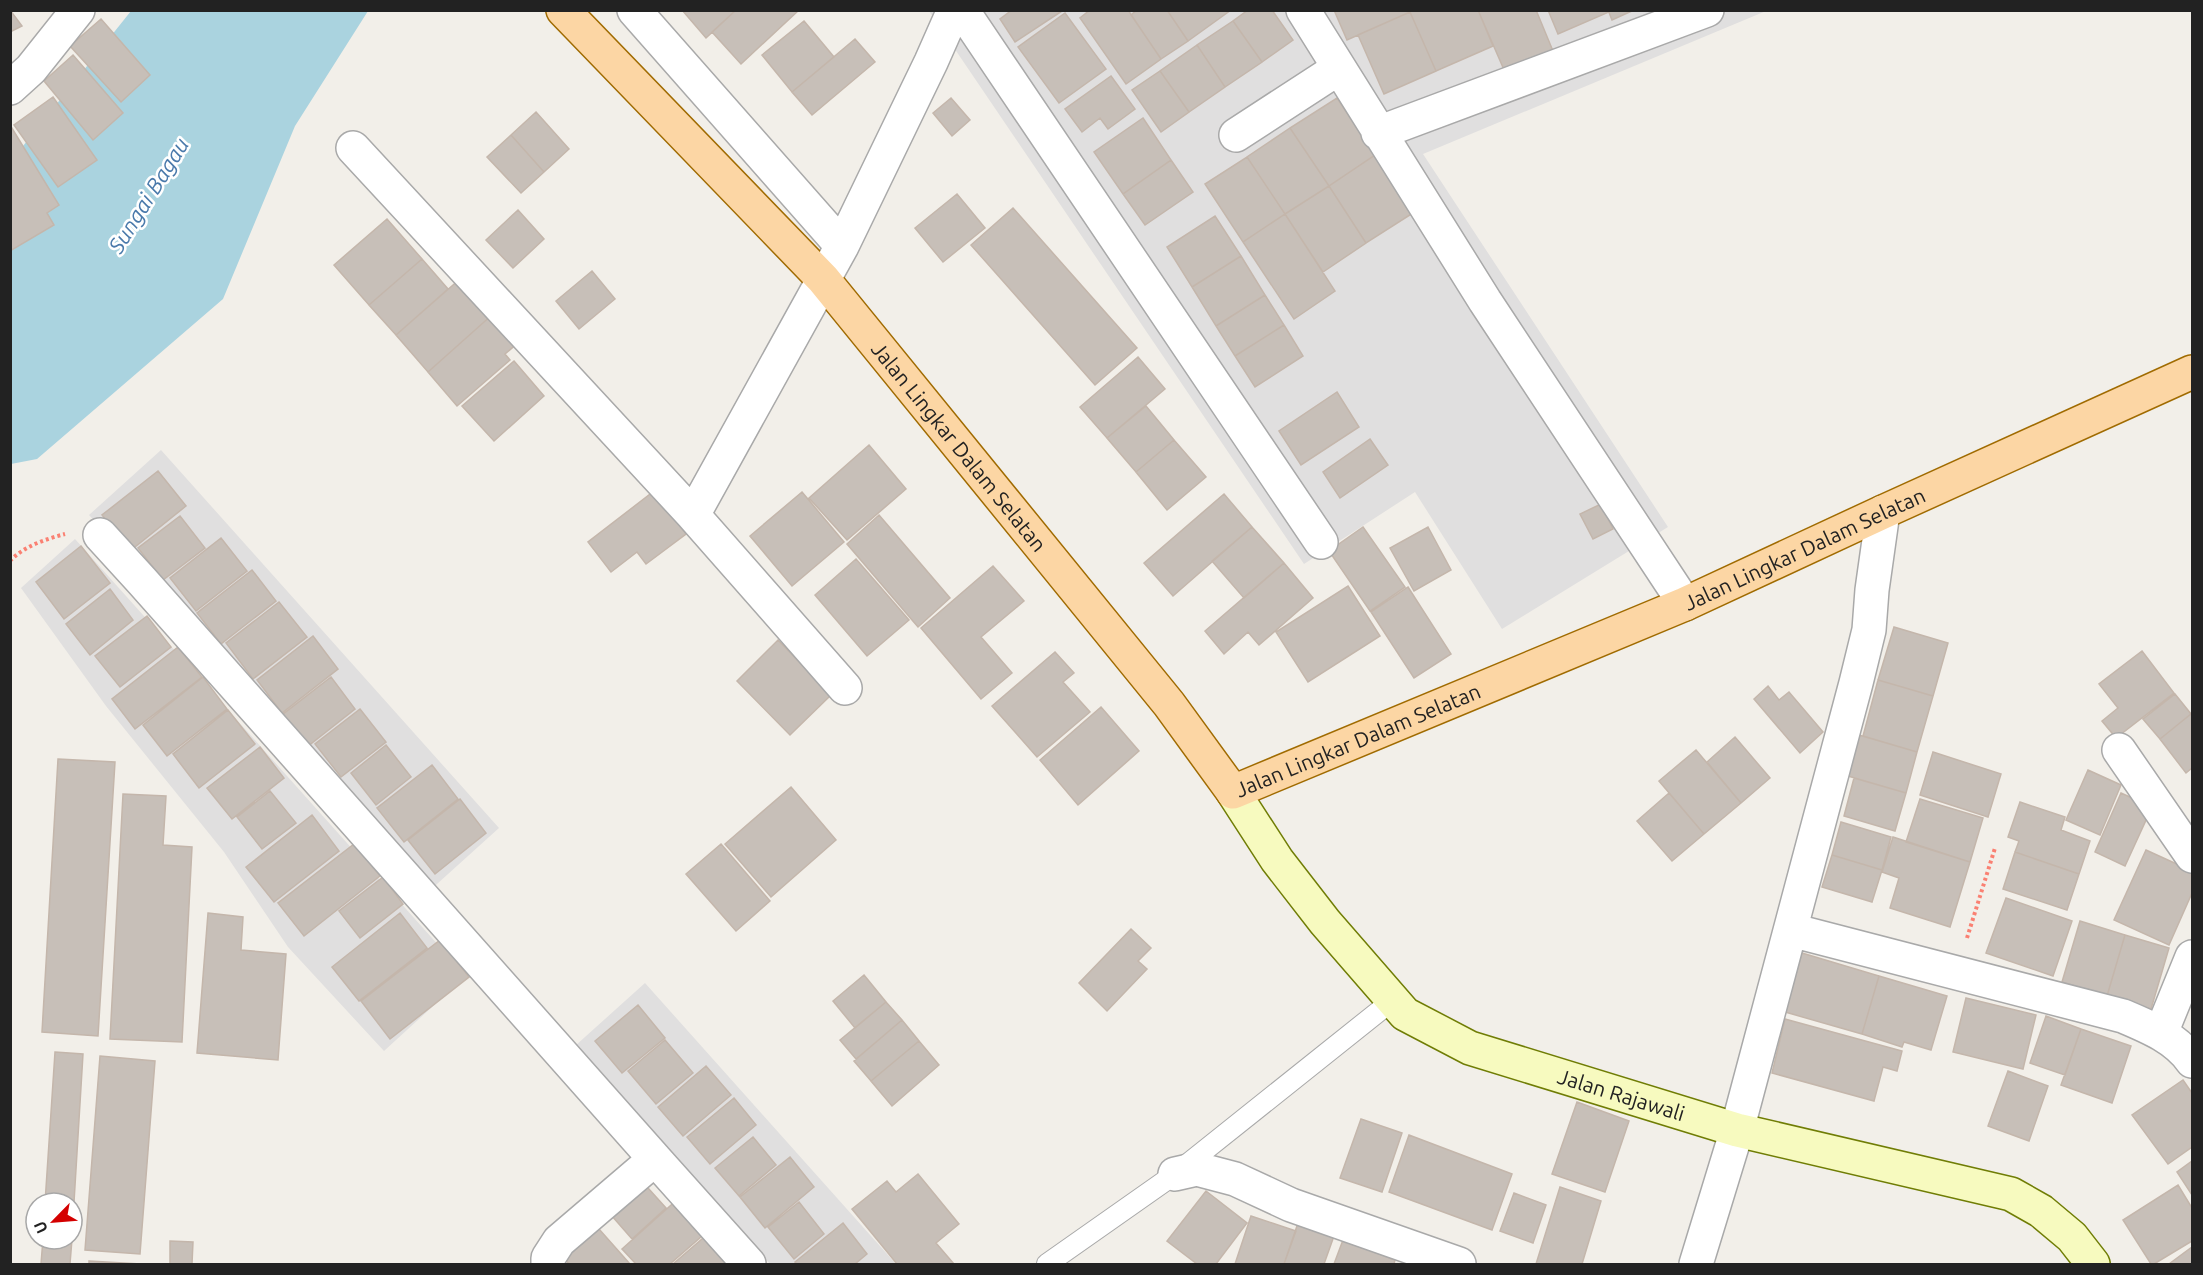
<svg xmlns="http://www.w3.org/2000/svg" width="2203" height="1275" viewBox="0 0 2203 1275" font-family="Ubuntu,sans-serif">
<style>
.residential{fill:#e0dfdf}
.water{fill:#aad3df}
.building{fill:#c7bfb8;stroke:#c4b6ab;stroke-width:1.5}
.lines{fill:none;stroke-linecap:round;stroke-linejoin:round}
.lane-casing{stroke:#a9a9a9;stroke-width:22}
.street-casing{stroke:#a9a9a9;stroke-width:36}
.secondary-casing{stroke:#707d05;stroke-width:36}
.primary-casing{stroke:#a06b00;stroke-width:36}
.path{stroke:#fa8072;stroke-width:4;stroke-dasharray:3 3;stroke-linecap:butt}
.lane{stroke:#fff;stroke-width:20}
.street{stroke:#fff;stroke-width:33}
.secondary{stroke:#f7fabf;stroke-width:33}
.primary{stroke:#fcd6a4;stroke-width:33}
.labels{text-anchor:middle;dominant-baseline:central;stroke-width:5;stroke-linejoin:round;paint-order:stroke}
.street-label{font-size:21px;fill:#222;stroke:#fff}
.water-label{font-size:22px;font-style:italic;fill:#4a7aab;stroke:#fff}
</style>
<rect width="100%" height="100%" fill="#f2efe9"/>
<path class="residential" d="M929,11h837l-343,143 245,373 -166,102 -87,-137 -111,72z
M161,450l338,378 -72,65 -338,-378z
M75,539l391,437 -82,75 -96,-104 -64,-95 -118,-146 -85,-118z
M645,983l251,281h-126l-195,-218z"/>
<path class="water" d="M131,11h237l-73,115 -72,173 -186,160 -26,5v-303z"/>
<path class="building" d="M10,10l12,16 -12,6z
M682,10h54l-30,28z
M736,10h63l-58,54 -29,-32z
M1012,10h50v1l-47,31 -15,-23z
M1090,10h38l33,49 -35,25 -46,-66z
M1137,10h30l21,31 -27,18 -30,-44z
M1167,10h64l-43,31z
M1248,10h24l21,30 -31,22 -29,-41z
M1334,10h75l1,2 -63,28z
M1413,10h65l15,36 -57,25 -26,-59z
M1478,10h58l17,41 -48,21z
M1548,10h60l1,2 -51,22z
M1608,10h26l-22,10z
M1410,12l26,59 -52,23 -26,-59z
M1065,13l41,56 -47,34 -41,-56z
M101,19l49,56 -29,27 -51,-56z
M804,21l30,36 -42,35 -30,-37z
M1233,21l29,41 -37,25 -28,-42z
M855,39l20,23 -63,53 -20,-23z
M1197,45l28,42 -36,25 -29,-41z
M73,55l50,58 -30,27 -49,-59z
M1160,71l29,41 -28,20 -29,-42z
M1111,76l24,33 -27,20 -8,-11 -18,14 -17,-23z
M53,97l44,63 -39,27 -44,-62z
M951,98l19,22 -18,16 -19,-23z
M1337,98l38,57 -46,31 -39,-58z
M536,112l33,37 -25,23 -33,-37z
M1143,118l28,42 -48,34 -29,-42z
M10,125l49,80 -12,8 7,12 -44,26z
M1290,128l39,58 -44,28 -38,-57z
M511,135l33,37 -23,21 -34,-36z
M1375,155l38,58 -47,30 -37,-57z
M1247,157l38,57 -42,28 -38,-58z
M1171,160l22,32 -48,33 -22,-31z
M1329,186l37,57 -43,29 -38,-58z
M957,194l28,34 -42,34 -28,-34z
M1013,208l124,140 -42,37 -124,-140z
M518,210l26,29 -31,29 -27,-28z
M1285,214l50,77 -41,28 -51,-77z
M1215,216l26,40 -49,31 -25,-40z
M387,219l35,40 -53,46 -35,-40z
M1241,256l24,39 -49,31 -24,-39z
M422,259l26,30 -52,46 -27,-30z
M592,271l23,28 -36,30 -23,-28z
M461,278l32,36 -65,58 -32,-37z
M1265,295l19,30 -49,31 -19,-30z
M493,314l25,29 -13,11 5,6 -53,46 -29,-34z
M1284,325l19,31 -48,31 -20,-31z
M1138,357l27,32 -58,49 -27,-31z
M514,361l30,35 -50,45 -32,-35z
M1337,392l22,35 -58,38 -22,-34z
M1146,406l28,34 -38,32 -29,-34z
M1370,439l18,26 -48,33 -17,-26z
M1174,440l32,37 -39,33 -31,-38z
M869,445l37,44 -59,51 -38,-42z
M158,471l28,35 -56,45 -28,-36z
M654,491l32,43 -40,30 -9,-12 -26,20 -23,-30z
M802,492l42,50 -52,44 -42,-50z
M1224,494l28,33 -79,69 -29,-33z
M1601,504l12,25 -20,10 -13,-25z
M879,515l71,83 -32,29 -71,-83z
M180,516l25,32 -42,32 -25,-32z
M1252,527l32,36 -40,35 -32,-37z
M1363,527l42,60 -35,24 -41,-60z
M1428,527l23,43 -37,21 -24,-43z
M221,538l26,33 -51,40 -26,-33z
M81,546l29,37 -46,36 -28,-37z
M856,559l53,61 -42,36 -52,-61z
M1284,563l29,35 -54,47 -11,-13 -24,22 -19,-23z
M993,566l31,35 -43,36 31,36 -31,26 -60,-71z
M252,570l24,31 -55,43 -24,-31z
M1348,586l32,50 -72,46 -32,-50z
M1408,587l43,67 -37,24 -43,-66z
M110,589l23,31 -43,35 -24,-31z
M279,602l28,35 -54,42 -27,-36z
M147,616l24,31 -51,40 -25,-31z
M1894,627l54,16 -15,53 -55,-16z
M313,636l25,33 -56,44 -25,-33z
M778,640l53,55 -41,40 -53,-54z
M178,647l24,30 -67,52 -23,-30z
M2142,651l32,42 -58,45 -14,-17 16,-13 -19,-24z
M1055,652l19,21 -11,9 27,30 -53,45 -45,-51z
M203,677l24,32 -60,47 -24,-31z
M331,677l24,32 -48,38 -25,-32z
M1878,680l55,16 -16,56 -54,-16z
M1768,686l11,14 10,-8 34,40 -23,21 -46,-54z
M2175,694l16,20 -31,25 -17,-20z
M1101,707l38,44 -61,54 -38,-45z
M360,709l26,33 -45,35 -26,-33z
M228,710l27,34 -56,44 -26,-34z
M2191,714l1,2v52l-6,5 -26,-34z
M1852,733l65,19 -11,41 -65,-19z
M1735,737l35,41 -29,25 -34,-41z
M386,745l25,32 -35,28 -25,-32z
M260,747l24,31 -52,41 -25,-31z
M1696,750l45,53 -37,31 -45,-53z
M1933,752l68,22 -13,43 -68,-22z
M58,759l57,3 -17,274 -56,-4z
M432,765l26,34 -54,43 -27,-34z
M2088,770l33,15 -21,50 -34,-15z
M1854,778l52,15 -11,38 -51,-15z
M791,787l45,53 -65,57 -46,-53z
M270,791l26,32 -34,26 -25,-32z
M1669,793l35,41 -32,27 -35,-40z
M2121,793l31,14 -27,59 -30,-14z
M123,794l43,2 -3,49 29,2 -10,195 -72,-3z
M460,799l26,34 -51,41 -27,-34z
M1920,799l63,19 -13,44 -64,-20z
M2020,802l45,15 -4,13 29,11 -11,33 -64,-22 4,-11 -11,-4z
M312,815l27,36 -65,51 -28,-35z
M1841,822l50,15 -9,33 -50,-15z
M1893,837l77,25 -20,65 -60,-19 9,-30 -17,-6z
M354,844l26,32 -76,60 -26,-33z
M721,844l49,57 -34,30 -50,-57z
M2146,850l46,21v22l-23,52 -55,-25z
M2015,852l64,22 -12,36 -64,-21z
M1832,855l50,15 -10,32 -50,-15z
M383,877l20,27 -43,34 -21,-27z
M2006,898l66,23 -19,55 -67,-23z
M208,913l35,4 -2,33 45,4 -8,106 -81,-7z
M400,913l27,35 -68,53 -27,-34z
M2080,921l45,14 -18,61 -45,-14z
M1131,929l20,19 -13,13 9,8 -40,42 -28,-28z
M2125,935l44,13 -18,61 -44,-13z
M440,940l29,37 -79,62 -29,-38z
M1802,953l77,23 -17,58 -77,-22z
M864,975l22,27 -31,26 -22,-27z
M1879,976l68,20 -16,54 -27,-8 -2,5 -40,-13z
M1966,998l70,17 -13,54 -70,-17z
M886,1002l16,18 -46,39 -16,-19z
M638,1005l27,33 -43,35 -27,-32z
M2046,1016l35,13 -16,46 -35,-12z
M1785,1019l117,32 -5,20 -14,-4 -9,34 -102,-28z
M902,1020l17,21 -48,40 -17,-20z
M2081,1029l50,17 -19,57 -51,-18z
M665,1040l28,33 -37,31 -28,-33z
M919,1041l20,24 -47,41 -21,-25z
M55,1052l28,2 -11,181v-32h-27z
M100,1056l55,5 -15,193 -55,-4z
M706,1066l25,29 -48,41 -25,-29z
M2008,1071l40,15 -19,55 -41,-15z
M2183,1080l9,13v54l-24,17 -36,-49z
M734,1098l22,27 -46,39 -23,-27z
M1577,1102l52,19 -24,71 -53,-18z
M1361,1119l41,14 -20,59 -42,-14z
M1409,1135l103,39 -20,56 -103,-38z
M753,1137l23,28 -37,31 -24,-28z
M790,1157l24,30 -49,41 -25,-31z
M2192,1161v34l-15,-23z
M918,1174l41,50 -23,19 18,21h-57l-45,-55 35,-28 9,11z
M639,1178l27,30 -34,31 -27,-31z
M2178,1185l14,23v33l-38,23h-3l-28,-44z
M1560,1187l41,14 -19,63h-46z
M1206,1191l41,32 -31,41h-19l-30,-23z
M1514,1193l32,12 -13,38 -33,-12z
M680,1197l29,33 -39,34h-34l-14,-15z
M799,1202l25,32 -30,25 -26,-32z
M1251,1216l45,15 -12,33h-49z
M591,1220l39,44h-61l-12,-13z
M843,1223l24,31 -12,10h-58l-2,-2z
M1298,1223l36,13 -10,28h-40z
M710,1232l24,26 -7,6h-54z
M43,1239h29l-2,25h-29z
M1343,1240l52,20 -1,4h-60z
M170,1241l23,1 -1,22h-22z
M2192,1247v17h-23z
M89,1261l52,3h-52z"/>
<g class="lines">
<defs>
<path id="lane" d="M1047,1264l128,-90 218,-174"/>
<path id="street" d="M634,10l208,236
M962,10l359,532
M1303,10l182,291 200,303
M10,88l21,-19 47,-59
M1378,133l329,-123
M1236,135l103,-67
M353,148l340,367 149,-269 89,-184 23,-52
M693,515l152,173
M100,535l42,46 513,578 -96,82 -11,17v6
M2119,750l73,106
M1791,930l332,86c26,11 53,22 69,45
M2161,1033l31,-76
M655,1159l94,105
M1175,1174l22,-5 38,10 56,26 168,59
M1696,1264l41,-134 119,-447 13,-53 3,-40 11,-78"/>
<g id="secondary">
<path id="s1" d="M1233,792l44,68 48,62 80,92 65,34 267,82 274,64 30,17 31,26 21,27"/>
</g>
<g id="primary">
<path id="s2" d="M563,10l260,269 346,425 64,88 452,-188 198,-92 309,-140"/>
</g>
</defs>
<use href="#lane" class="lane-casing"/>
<use href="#street" class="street-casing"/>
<use href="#secondary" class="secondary-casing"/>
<use href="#primary" class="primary-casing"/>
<path class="path" d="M10,561c14,-15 36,-22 55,-27
M1967,938l28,-90"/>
<use href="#lane" class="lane"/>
<use href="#street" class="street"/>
<use href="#secondary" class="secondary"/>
<use href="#primary" class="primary"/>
</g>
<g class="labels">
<g class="street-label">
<text stroke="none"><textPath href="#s2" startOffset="590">Jalan Lingkar Dalam Selatan</textPath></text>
<text stroke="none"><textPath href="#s2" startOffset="1652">Jalan Lingkar Dalam Selatan</textPath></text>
<text stroke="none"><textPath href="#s2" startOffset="1166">Jalan Lingkar Dalam Selatan</textPath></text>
<text stroke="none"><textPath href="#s1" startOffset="513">Jalan Rajawali</textPath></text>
</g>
<g class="water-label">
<text transform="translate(148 195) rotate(-58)">Sungai Bagau</text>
</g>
</g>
<rect width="2203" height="1275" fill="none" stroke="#222222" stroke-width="24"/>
<g transform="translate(54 1221) rotate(245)"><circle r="28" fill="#ffffff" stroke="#a7a7a7" stroke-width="1.5"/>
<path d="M0-4.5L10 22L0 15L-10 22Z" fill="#d40000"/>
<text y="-9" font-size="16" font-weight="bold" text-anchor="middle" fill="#222222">U</text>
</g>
</svg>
